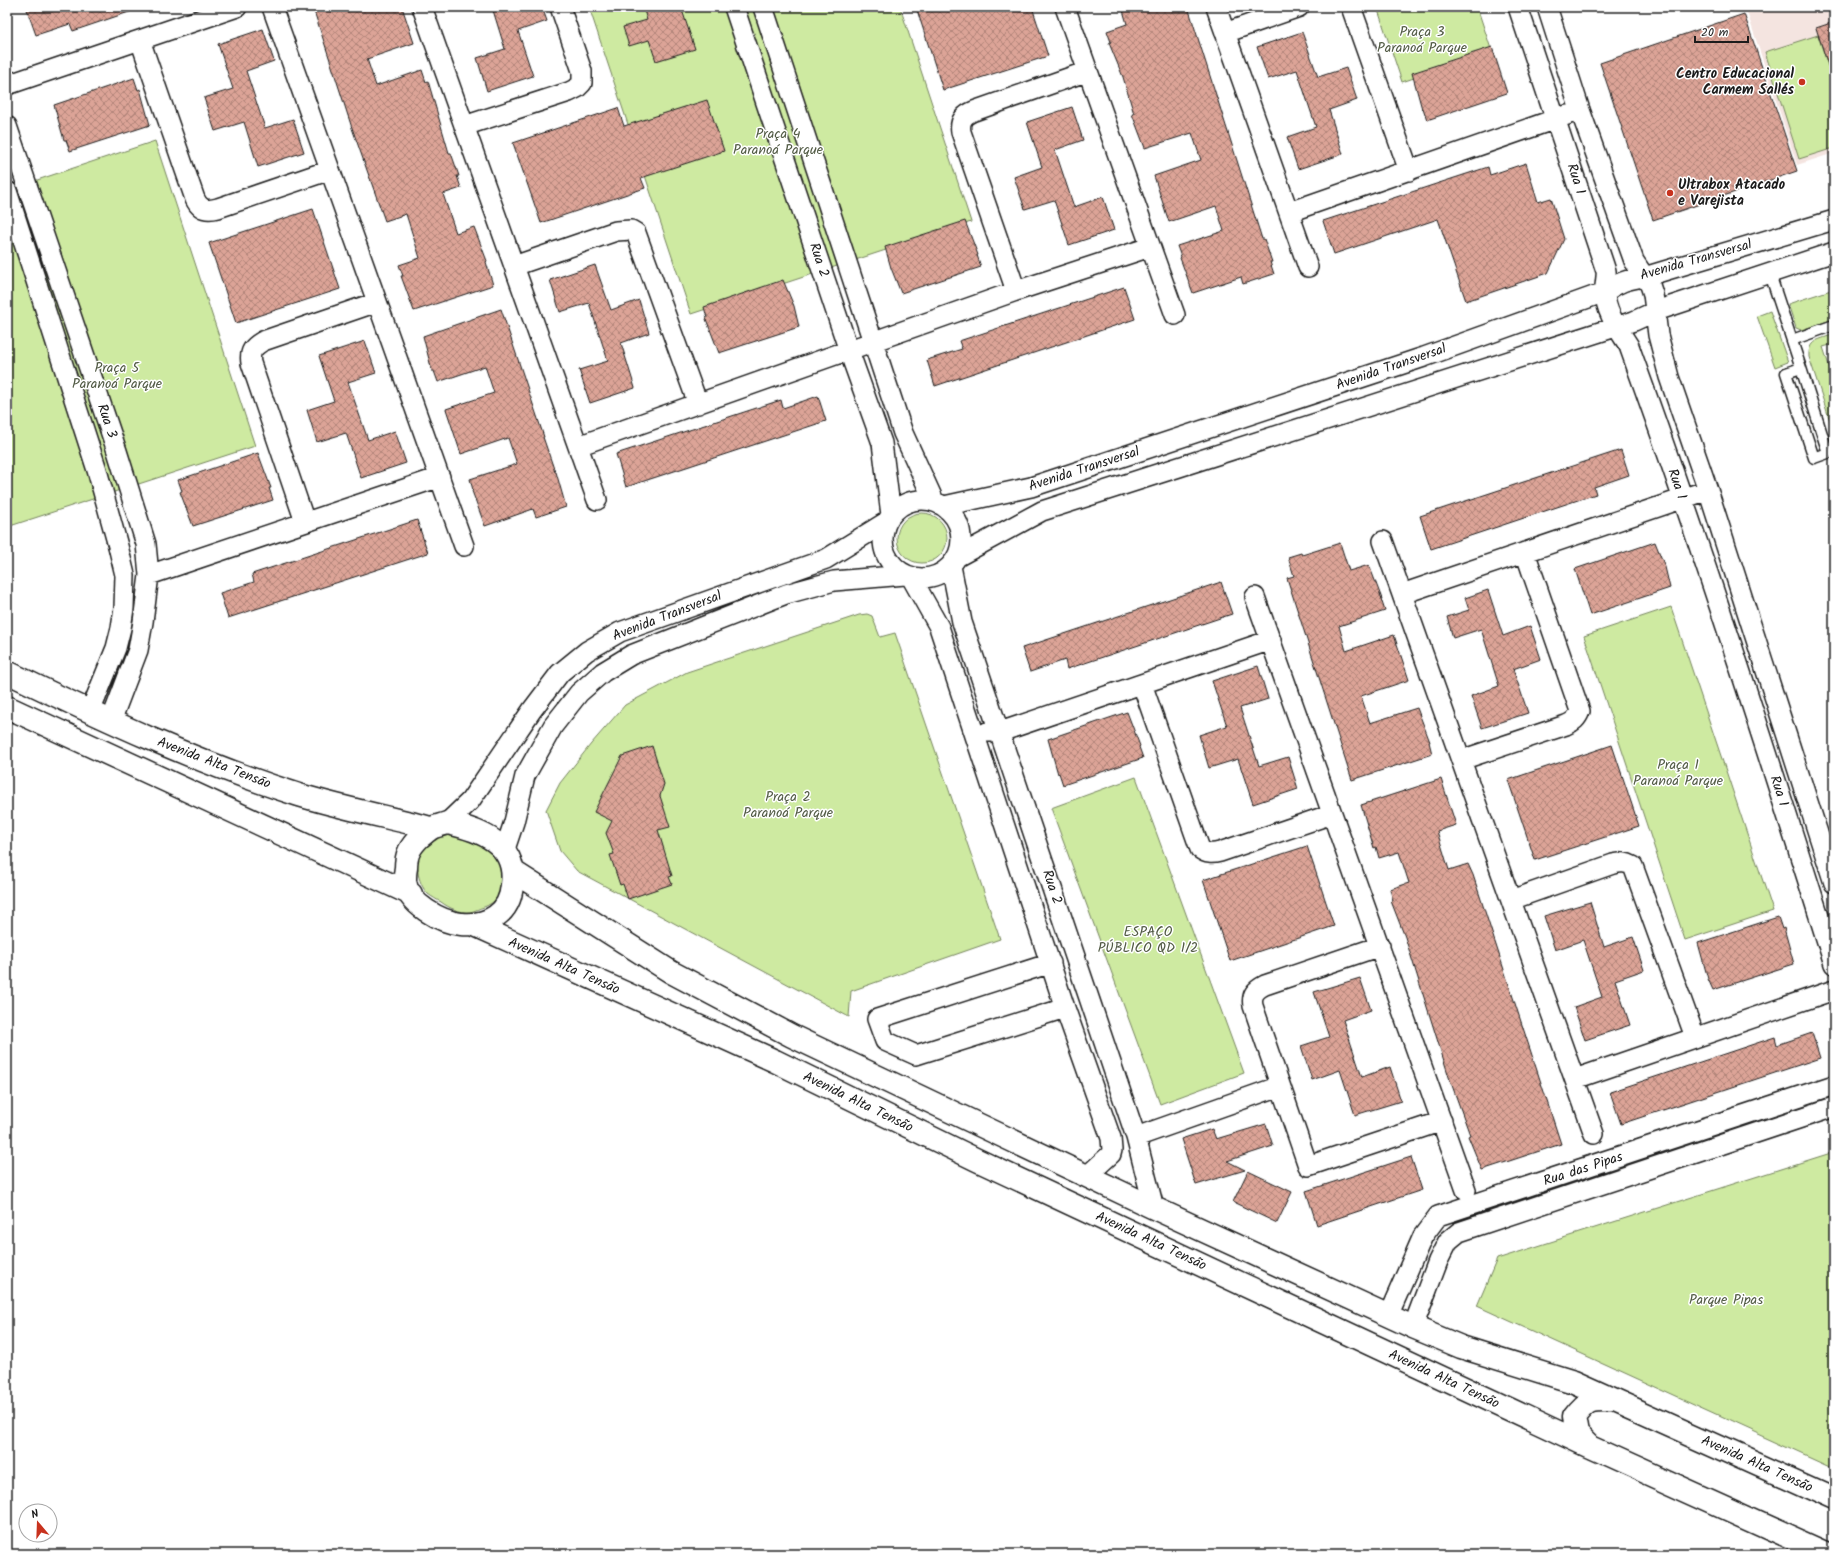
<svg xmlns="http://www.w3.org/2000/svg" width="1841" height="1561" viewBox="0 0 1841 1561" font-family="Kalam,sans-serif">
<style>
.built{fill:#f4e4e0}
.green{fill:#ceeaa1;stroke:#75835e}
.building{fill:url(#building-cross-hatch);stroke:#1c1c1c}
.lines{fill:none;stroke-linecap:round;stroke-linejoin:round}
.service-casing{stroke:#1c1c1c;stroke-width:13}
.minor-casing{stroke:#1c1c1c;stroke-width:22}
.tertiary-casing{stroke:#1c1c1c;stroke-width:25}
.service{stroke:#fff;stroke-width:10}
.minor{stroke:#fff;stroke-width:19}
.tertiary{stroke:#fff;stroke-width:22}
.poi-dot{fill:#c8321e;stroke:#fff;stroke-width:1.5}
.labels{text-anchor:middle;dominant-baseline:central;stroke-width:3;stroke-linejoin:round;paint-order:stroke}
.park-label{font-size:14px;fill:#515a44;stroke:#fff}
.poi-label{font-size:14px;font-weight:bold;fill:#1c1c1c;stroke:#fff;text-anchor:end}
.street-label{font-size:14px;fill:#1c1c1c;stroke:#fff}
</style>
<defs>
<pattern id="building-cross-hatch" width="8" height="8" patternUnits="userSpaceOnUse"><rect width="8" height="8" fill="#dca497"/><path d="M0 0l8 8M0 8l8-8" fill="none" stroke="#b2857a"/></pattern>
</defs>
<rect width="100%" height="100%" fill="#fff"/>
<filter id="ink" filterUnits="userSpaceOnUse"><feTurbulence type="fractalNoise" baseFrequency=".025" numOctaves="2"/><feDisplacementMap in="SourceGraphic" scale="8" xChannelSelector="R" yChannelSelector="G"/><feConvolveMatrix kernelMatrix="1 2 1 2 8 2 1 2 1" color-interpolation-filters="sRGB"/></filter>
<g filter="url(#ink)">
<path class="built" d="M1762,7h72v146l-37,12 -50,-153z"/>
<path class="green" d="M589,7h311l71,215 -280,92z
M1377,7h100l15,45 -90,30z
M1818,35l16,49v64l-35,11 -34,-107z
M155,141l100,305 -248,81v-337z
M1834,289v30l-33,11 -5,-2 -8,-24z
M1770,311l18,51 -13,5 -18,-51z
M1832,335l2,9 -11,3 11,34v46h-2l-23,-70c-1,-17 9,-17 23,-22z
M897 538a25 25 0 1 1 50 0a25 25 0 1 1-50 0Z
M1671,607l102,304 -88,29 -101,-304z
M867,614l5,2 8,21 15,-4 105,306 -149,52 -2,26 -272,-146 -17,-20 -14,-41 14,-27 31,-39 34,-39 62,-33 172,-57z
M1136,777l108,296 -84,31 -109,-296z
M461,833c13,7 30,13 38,26 11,17 6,40 -15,48 -4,1 -9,4 -14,5 -10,1 -21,-4 -29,-10 -4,-2 -9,-5 -13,-8 -11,-11 -15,-35 -4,-48 10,-10 24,-12 37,-13z
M1834,1152v317l-357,-163 20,-47z"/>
<path class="building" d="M37,7h101v2l-65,22 -3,-7 -34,11 -9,-25z
M314,7h88l12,36 -47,16 9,27 46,-16 4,12 2,-1 21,72h2l8,23h-2l4,12 -18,6 13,39 18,-6 13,34 -1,1 7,23 -79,26 -13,-35h2l-4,-11 21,-7 -14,-44 -21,7 -33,-93 -38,-117h1z
M492,7h50l5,14 -29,10 15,45 -46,15 -10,-33 28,-9z
M643,7h38l14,42 -39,12 -7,-21 -20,6 -6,-19 24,-7z
M925,7h107l16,49 -105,34 -26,-80z
M1122,7h66l74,232h2l8,23h-2l4,12 -31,10 -2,-7 -48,16 -13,-35 1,-1 -4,-11 47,-15 -8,-25 -47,16 -15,-46 47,-16 -9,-27 -47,15 -13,-34h2l-11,-37 -14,-34 2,-1 -4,-11 20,-7z
M1744,14l53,157 -144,49 -53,-157z
M1834,22v52h-3l-15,-46z
M263,29l11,32 -28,10 19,57 28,-9 11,33 -46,15 -14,-45 -29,9 -11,-33 29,-9 -15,-45z
M1302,32l16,45 28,-9 11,32 -28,10 14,44 -45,15 -11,-32 29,-10 -19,-57 -29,9 -11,-32z
M1492,47l15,46 -80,27 -4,-12 -1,1 -10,-36z
M134,78l4,12 2,-1 10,36 -80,26 -4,-11h-2l-10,-35z
M707,100l17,51 -83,27 4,10 -104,35 -28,-80 105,-35 6,18z
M1072,107l11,33 -28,10 19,57 29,-10 11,33 -45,15 -15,-45 -29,9 -11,-32 28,-10 -15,-45z
M1526,163l12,39 13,-4 13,41 -16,34 -82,28 -28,-82 -104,35 -11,-33 165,-54 2,8z
M313,209l27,80 -104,34 -27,-80z
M965,221l13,34h-1l4,12 -80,26 -10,-25 -6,-21z
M595,265l16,45 28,-10 10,33 -28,10 14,45 -45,15 -11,-33 29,-9 -19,-58 -29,9 -10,-32z
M783,280l11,26 5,21 -80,26 -13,-34 1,-1 -3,-11z
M1124,287l11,32 -200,67 -8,-26 35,-11 -3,-8z
M501,309l43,128h-1l12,35h1l10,35 -30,10 -3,-8 -48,17 -13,-35 1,-1 -3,-11 47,-15 -9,-26 -47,16 -15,-45 48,-16 -9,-27 -47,16 -4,-11h-2l-9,-35z
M365,341l11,32 -28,9 20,58 27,-9 11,32 -45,15 -15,-45 -29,9 -10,-32 27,-9 -15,-45z
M818,396l8,25 -200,66 -10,-33 165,-54 2,8z
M1621,450l8,25 -35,12 2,7 -165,55 -11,-33z
M258,453l13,35h-2l4,12 -80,26 -13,-34 2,-1 -4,-11z
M417,520l11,33 -200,65 -8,-25 34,-11 -2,-8z
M1655,542l10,25 5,21 -80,27 -15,-46z
M1340,543l9,28 20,-6 13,34h-1l4,12 -46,15 7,25 48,-16 15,45 -48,16 9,27 47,-15 13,34h-1l3,12 -80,26 -65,-202 7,-2 -6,-19 13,-4 1,2z
M1221,582l11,32 -165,55 -2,-9 -35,12 -8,-24z
M1488,590l15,46 27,-10 11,33 -28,10 15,44 -46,15 -11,-32 28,-10 -18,-57 -28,9 -6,-21 22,-7 -4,-12z
M1258,666l10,33 -28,9 19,58 29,-9 10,32 -45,15 -15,-45 -29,9 -10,-33 28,-9 -15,-45z
M1127,712l13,34 -1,1 4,11 -80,27 -4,-12 -1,1 -10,-35z
M1612,745l27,81 -104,34 -27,-80z
M652,746l12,38 -4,12 10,31 -12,3 14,46 -3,1 3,7 -44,15 -5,-15 -3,1 -10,-30 4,-1 -8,-21 6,-12 -18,-9 28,-56z
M1441,779l15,46 -19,6 12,39 19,-6 5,11 88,269 -79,26 -14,-34 2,-1 -21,-58 -44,-140 -14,-36h2l-3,-12 19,-6 -10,-31 -20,6 -3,-11 -2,1 -13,-43z
M1307,846l27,80 -104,35 -27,-81z
M1590,902l14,45 29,-10 11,33 -29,10 15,45 -45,15 -11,-33 28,-10 -19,-57 -28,10 -11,-34z
M1778,917l4,12 2,-1 10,36 -81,26 -5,-11 -10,-36z
M1360,978l11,32 -28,10 19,57 28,-10 11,34 -46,14 -15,-45 -28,10 -11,-34 28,-9 -15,-45z
M1812,1033l8,25 -199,66 -11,-32 165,-55 2,8z
M1266,1124l7,22 -46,15 18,9 -49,15 -15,-46 31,-10 4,10z
M1411,1157l11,33 -105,35 -11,-34z
M1248,1171l44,21 -15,31 -44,-21z"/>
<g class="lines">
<defs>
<path id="service" d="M1770,274l31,94
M1792,340l42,-15
M1801,368l27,85 -14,5 -28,-85z"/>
<path id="minor" d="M272,7l192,539
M422,7l175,493
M734,7l115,344 33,92 9,72
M763,7l140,426 31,68
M1065,7l110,308
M1216,7l92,260
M1351,7l58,164
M1518,7l88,264c1,7 -2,14 -1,21 0,20 14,38 24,54 74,204 140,411 205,618
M1547,7l33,103 54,151 16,24 3,9 5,41 11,42 39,113 126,393
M1225,33l74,-26
M140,40l55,159c5,11 12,12 23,9l112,-38
M7,85l230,-78
M7,126l110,325 29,93 3,31 -6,47 -5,28 -27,71
M464,126l105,-34 8,-4 5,-5v-12l-22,-64
M7,191l90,279 21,76 7,29 -1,33 -3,20 -5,20 -26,64
M1289,212l278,-97
M514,266l102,-35 15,-1 5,3 62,171
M1016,291l-55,-159c-2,-12 3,-17 13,-21l114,-40
M578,446l438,-155 134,-44
M883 539a39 39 0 1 1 78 0a39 39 0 1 1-78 0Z
M944,506l87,-19 393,-130 181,-65c13,-10 24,-13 39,-15l190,-57
M305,522l-54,-159c-2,-12 2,-16 12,-22l114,-39
M1383,541l211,593
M957,557l85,-46 592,-190 22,-10 178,-59
M951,566l11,56 174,515 18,71
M149,575l291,-98
M911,577l28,50 126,381 46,130 1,12 -1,4 -23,21
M1402,594l306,-104
M1255,597l211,593
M1142,684l58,165c7,5 12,5 20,3l112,-38
M987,732h13l271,-92
M1461,760l105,-35c7,-3 11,-6 14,-14l-55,-159
M447,823l23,-22 62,-91 28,-37 27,-22 33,-19 206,-73 60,-37
M505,849l9,-27 11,-46 28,-50 26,-33 24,-21 28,-17 155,-61 48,-13 71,-6
M1511,900l102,-36c8,-2 13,-2 20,2l62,171
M1380,946l-115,39c-10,5 -14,10 -12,21l55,160 134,-45
M1051,963l-174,56 8,22 31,14 149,-47
M1575,1079l259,-89
M1136,1137l144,-51
M1388,1316l35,-80 15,-20 396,-131
M1413,1327l25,-66 10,-20 11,-9 375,-125"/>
<path id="tertiary" d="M7,672c95,46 191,91 292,123 43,13 88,22 132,33
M7,707l404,187
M447,823c34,7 71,21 65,62 -1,13 -6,24 -16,31 -11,8 -23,9 -35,8 -20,-2 -54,-20 -56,-43 0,-4 0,-9 1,-13 0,-14 4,-21 14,-31 4,-3 8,-7 12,-9 4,-2 10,-3 15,-5z
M514,872l157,100 121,64 362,172 259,119 48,20 113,35 260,117
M475,925l300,136 202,99 613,287 237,107
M1590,1447l-13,-13 -3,-17c15,-19 16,-17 40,-17"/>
</defs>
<use href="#service" class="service-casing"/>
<use href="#minor" class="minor-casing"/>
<use href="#tertiary" class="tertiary-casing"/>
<use href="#service" class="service"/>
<use href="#minor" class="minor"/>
<use href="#tertiary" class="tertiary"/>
</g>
</g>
<g class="poi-dot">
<circle cx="1802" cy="82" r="4"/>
<circle cx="1670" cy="193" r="4"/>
</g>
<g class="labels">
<g class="park-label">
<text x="1422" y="32">Praça 3<tspan x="1422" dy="16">Paranoá Parque</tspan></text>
<text x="778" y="134">Praça 4<tspan x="778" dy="16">Paranoá Parque</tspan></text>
<text x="117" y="368">Praça 5<tspan x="117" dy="16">Paranoá Parque</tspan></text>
<text x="1678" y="765">Praça 1<tspan x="1678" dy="16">Paranoá Parque</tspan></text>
<text x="788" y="797">Praça 2<tspan x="788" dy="16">Paranoá Parque</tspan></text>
<text x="1148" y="932">ESPAÇO<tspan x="1148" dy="16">PÚBLICO QD 1/2</tspan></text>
<text x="1726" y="1300">Parque Pipas</text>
</g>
<g class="poi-label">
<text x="1794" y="74">Centro Educacional<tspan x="1794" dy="16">Carmem Sallés</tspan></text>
<text x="1678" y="185" text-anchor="start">Ultrabox Atacado<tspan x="1678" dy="16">e Varejista</tspan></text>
</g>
<g class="street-label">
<text transform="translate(1576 179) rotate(72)">Rua 1</text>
<text transform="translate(819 260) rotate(72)">Rua 2</text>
<text transform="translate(1696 260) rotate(-16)">Avenida Transversal</text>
<text transform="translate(1391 367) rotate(-19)">Avenida Transversal</text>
<text transform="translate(107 421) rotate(71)">Rua 3</text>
<text transform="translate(1084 469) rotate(-18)">Avenida Transversal</text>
<text transform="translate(1677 484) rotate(71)">Rua 1</text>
<text transform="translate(667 616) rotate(-21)">Avenida Transversal</text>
<text transform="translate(214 763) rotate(21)">Avenida Alta Tensāo</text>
<text transform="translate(1779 791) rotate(72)">Rua 1</text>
<text transform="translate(1052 887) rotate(72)">Rua 2</text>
<text transform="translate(564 966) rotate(24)">Avenida Alta Tensão</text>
<text transform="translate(858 1102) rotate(26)">Avenida Alta Tensão</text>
<text transform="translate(1583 1169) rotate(-18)">Rua das Pipas</text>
<text transform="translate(1151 1241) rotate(25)">Avenida Alta Tensão</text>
<text transform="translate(1444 1379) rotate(25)">Avenida Alta Tensão</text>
<text transform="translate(1757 1464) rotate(24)">Avenida Alta Tensão</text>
</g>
</g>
<rect width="1841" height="1561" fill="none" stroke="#fff" stroke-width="24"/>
<rect x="12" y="12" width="1817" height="1537" fill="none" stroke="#1c1c1c" stroke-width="1.5" filter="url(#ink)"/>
<g transform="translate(38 1523) rotate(341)"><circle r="19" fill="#ffffff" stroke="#a4a4a4"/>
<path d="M0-3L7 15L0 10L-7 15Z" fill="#c8321e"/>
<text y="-6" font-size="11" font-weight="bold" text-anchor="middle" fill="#1c1c1c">N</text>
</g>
<path d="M1695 36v6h53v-6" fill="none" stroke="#1c1c1c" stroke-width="2"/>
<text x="1701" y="36" font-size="12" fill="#1c1c1c" stroke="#ffffff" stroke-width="3" paint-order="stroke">20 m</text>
</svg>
